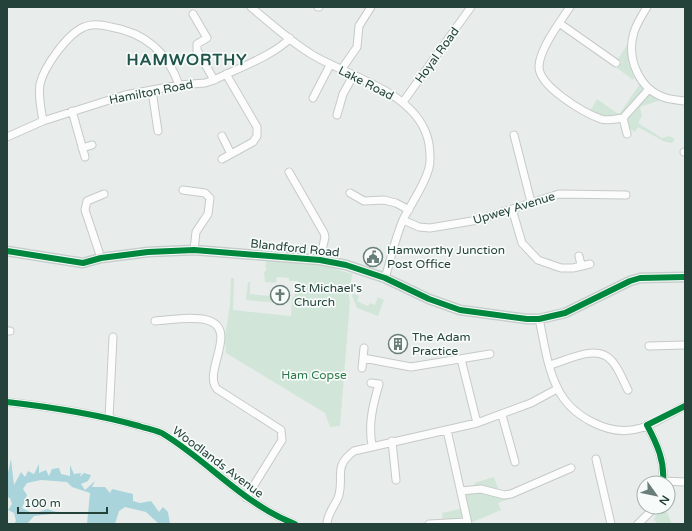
<svg xmlns="http://www.w3.org/2000/svg" width="692" height="531" viewBox="0 0 692 531" font-family="'Varela Round',sans-serif">
<style>
.green{fill:#d1e6d8}
.water{fill:#a9d4db}
.lines{fill:none;stroke-linecap:round;stroke-linejoin:round}
.minor-casing{stroke:#c5cac8;stroke-width:9}
.major-casing{stroke:#c3ccc9;stroke-width:11}
.minor{stroke:#fcfcfc;stroke-width:7}
.major{stroke:#cfd7d5;stroke-width:9}
.cycleway-casing{stroke:#f7fbf9;stroke-width:8}
.cycleway{stroke:#00873e;stroke-width:6}
.labels{text-anchor:middle;dominant-baseline:central;stroke-width:3.5;stroke-linejoin:round;paint-order:stroke}
.street-label{font-size:12px;fill:#24423a;stroke:#f7fbf9}
.poi-label{font-size:12px;fill:#24423a;stroke:#f7fbf9;text-anchor:start}
.park-label{font-size:12px;fill:#2d7a4b;stroke:#f7fbf9}
.district-label{font-size:16px;font-weight:bold;letter-spacing:1px;fill:#1f5548;stroke:#f7fbf9}
</style>
<rect width="100%" height="100%" fill="#e8edeb"/>
<path class="green" d="M627,45l2,17 5,16 -1,2 -16,-12 5,-6 -4,-3z
M642,81l24,17 -26,9 2,9 -4,7 24,15 7,-2 6,3 -3,4 -7,-1 -27,-15 -3,5 -10,-7 -2,-7 -20,2 -14,-7 8,-14 20,14h3z
M267,261l51,3 34,10 -3,22 1,6 -10,124 -10,1 -5,-14 -99,-60 -1,-17 5,-31 1,-27h3l-1,32 58,6 1,-19h2l4,-16h-9v-3l-12,-1 -1,6 -11,-1 -1,-10 3,-3 -2,-3z
M248,282h3l-1,1v11l31,3v6l-35,-3z
M353,293l6,3 -2,5 11,5 2,-3 5,2 3,-8 6,3 -6,16 -21,-8 -5,-12z
M494,477l6,17h11v4l-13,5 3,7 -33,14 -25,-1 -1,-10 22,-5 -3,-17 15,-3 -2,-5z
M661,507h4l7,17h-15l-3,-5z"/>
<path class="water" d="M11,459l3,26 7,-13 4,5 3,-6 6,3 5,-10v9l7,-3 3,6 3,-7 7,-1 2,6 9,2v-11l4,9 7,-1 -1,4 4,-4 7,2 -3,6 -7,3 4,6 10,-9 -3,6h13l5,6 2,-4 21,5v7l7,2 11,-2 8,11 4,-5 5,5 2,12h-11l-13,-12 -21,-5 -6,4 -4,13h-28l3,-31 -18,-6 -5,-5 -26,-2 -14,3 -4,6 4,6 -5,13 12,6 13,-5 13,4 -26,3 -7,8h-13l2,-3 -2,-8 -6,-3 4,-6 -2,-6 -3,-1v-20z"/>
<g class="lines">
<defs>
<path id="minor" d="M251,7c19,16 39,34 60,47 39,24 109,38 118,90 1,8 2,17 0,24 -5,19 -18,35 -26,52 -8,18 -12,39 -18,58
M318,7h1
M570,7c-10,15 -30,41 -31,59 -1,20 45,47 62,53 6,2 15,0 22,-1l26,-29
M647,7c-5,8 -10,16 -13,25 -8,26 5,58 32,66 6,2 13,2 19,3
M193,14l14,24 -10,6v6l17,30
M559,23l57,40
M341,70l16,-23 2,-21 12,-19
M152,91l6,40
M313,98l17,-33
M403,102l68,-95
M72,111l13,46
M337,115l6,-21 10,-18
M623,118l4,16
M43,121c-2,-12 -5,-25 -3,-37 4,-17 27,-50 44,-57 9,-4 19,-2 27,0 35,6 57,26 68,58
M514,135l17,67
M222,136l8,16
M7,137l36,-16 82,-26 54,-10 26,-2 9,-3c22,-11 61,-25 76,-42
M82,148l10,-3
M684,152h1
M222,159l31,-17 4,-6v-9l-31,-53
M289,172l35,61 1,4 -5,23
M183,190l22,3 5,5 -2,16 -12,18 -2,18
M350,193l14,8 20,-1 12,3 13,7
M512,209l10,34 16,17 23,8h12l17,-4
M403,220l16,7 11,1 48,-8 81,-26 67,1
M579,256l2,9
M101,258l-16,-48 2,-9 17,-7
M539,319c5,22 8,48 18,68 13,29 53,51 84,41 15,-5 30,-15 44,-22
M155,321c16,-1 37,-5 52,-1 33,9 -5,52 10,69l64,41 1,10 -36,58
M7,331h3
M649,346l36,-1
M363,358l48,9 79,-13
M461,359l16,64
M550,365c18,-5 46,-21 61,-5 8,8 12,21 17,30
M362,368l2,-20
M371,383l8,1c-6,21 -11,40 -7,61
M7,402c44,5 89,12 132,24 8,3 19,4 26,9 45,28 80,70 130,89
M502,415l13,47
M109,418l4,-81
M647,425c10,19 18,36 16,58
M447,430l21,94
M392,441l4,39
M596,459l15,65
M664,481l21,1
M461,491l20,-2 23,6 7,-1 60,-26
M327,524c0,-11 9,-19 12,-29 5,-20 -6,-28 15,-44l123,-28 54,-20 26,-14
M429,524l38,-2
M638,524l17,-17"/>
<path id="major" d="M7,251l76,12 18,-5 47,-6 46,-2 126,10 26,5 39,13 44,21 31,11 67,9h12l26,-6 65,-32 10,-3 45,-1"/>
</defs>
<use href="#minor" class="minor-casing"/>
<use href="#major" class="major-casing"/>
<use href="#minor" class="minor"/>
<use href="#major" class="major"/>
<defs>
<path id="cycleway" d="M7,251l76,12 18,-5 47,-6 46,-2 126,10 26,5 39,13 44,21 31,11 67,9h12l26,-6 65,-32 10,-3 45,-1
M7,402c44,5 89,12 132,24 8,3 19,4 26,9 45,28 80,70 130,89
M663,483c2,-22 -6,-39 -16,-58l38,-19"/>
</defs>
<use href="#cycleway" class="cycleway-casing"/>
<use href="#cycleway" class="cycleway"/>
</g>
<defs>
<symbol id="civic-ring" viewBox="-11 -11 22 22"><circle r="9.5" fill="#f7fbf9" stroke="#697e78" stroke-width="1.5"/><path d="M-.6-6.5H3V-4.5H.6V-3L4-1V1h2V6H-6V1h2V-1L-.6-3ZM-1.2 2.5V6h2.4V2.5Z" fill="#697e78"/></symbol>
<symbol id="church-ring" viewBox="-11 -11 22 22"><circle r="9.5" fill="#f7fbf9" stroke="#697e78" stroke-width="1.5"/><path d="M-1.2-6h2.4v3.5h3.3v2.4h-3.3V6h-2.4V-.1h-3.3v-2.4h3.3Z" fill="#697e78"/></symbol>
<symbol id="building-ring" viewBox="-11 -11 22 22"><circle r="9.5" fill="#f7fbf9" stroke="#697e78" stroke-width="1.5"/><path d="M-4-6H4V6H1V3H-1V6H-4ZM-2.5-4.3h1.7v1.8h-1.7ZM.8-4.3h1.7v1.8H.8ZM-2.5-1h1.7V.8h-1.7ZM.8-1h1.7V.8H.8Z" fill="#697e78"/></symbol>
</defs>
<g fill-rule="evenodd">
<use href="#civic-ring" x="362" y="246" width="22" height="22"/>
<use href="#church-ring" x="269" y="284" width="22" height="22"/>
<use href="#building-ring" x="387" y="333" width="22" height="22"/>
</g>
<g class="labels">
<g class="street-label">
<text transform="translate(437 55) rotate(-54)">Hoyal Road</text>
<text transform="translate(366 83) rotate(27)">Lake Road</text>
<text transform="translate(151 92) rotate(-11)">Hamilton Road</text>
<text transform="translate(514 208) rotate(-17)">Upwey Avenue</text>
<text transform="translate(295 248) rotate(6)">Blandford Road</text>
<text transform="translate(218 462) rotate(37)">Woodlands Avenue</text>
</g>
<g class="poi-label">
<text x="387" y="250">Hamworthy Junction<tspan x="387" dy="14">Post Office</tspan></text>
<text x="294" y="288">St Michael's<tspan x="294" dy="14">Church</tspan></text>
<text x="412" y="337">The Adam<tspan x="412" dy="14">Practice</tspan></text>
</g>
<g class="park-label">
<text x="314" y="375">Ham Copse</text>
</g>
<g class="district-label">
<text x="187" y="60">HAMWORTHY</text>
</g>
</g>
<rect width="692" height="531" fill="none" stroke="#24423a" stroke-width="16"/>
<g transform="translate(656 495) rotate(123)"><circle r="19" fill="#f7fbf9" stroke="#a3b1ad"/>
<path d="M0-3L7 15L0 10L-7 15Z" fill="#697e78"/>
<text y="-6" font-size="11" font-weight="bold" text-anchor="middle" fill="#24423a">N</text>
</g>
<path d="M18 507v6h89v-6" fill="none" stroke="#24423a" stroke-width="2"/>
<text x="24" y="507" font-size="12" fill="#24423a" stroke="#f7fbf9" stroke-width="3" paint-order="stroke">100 m</text>
</svg>
